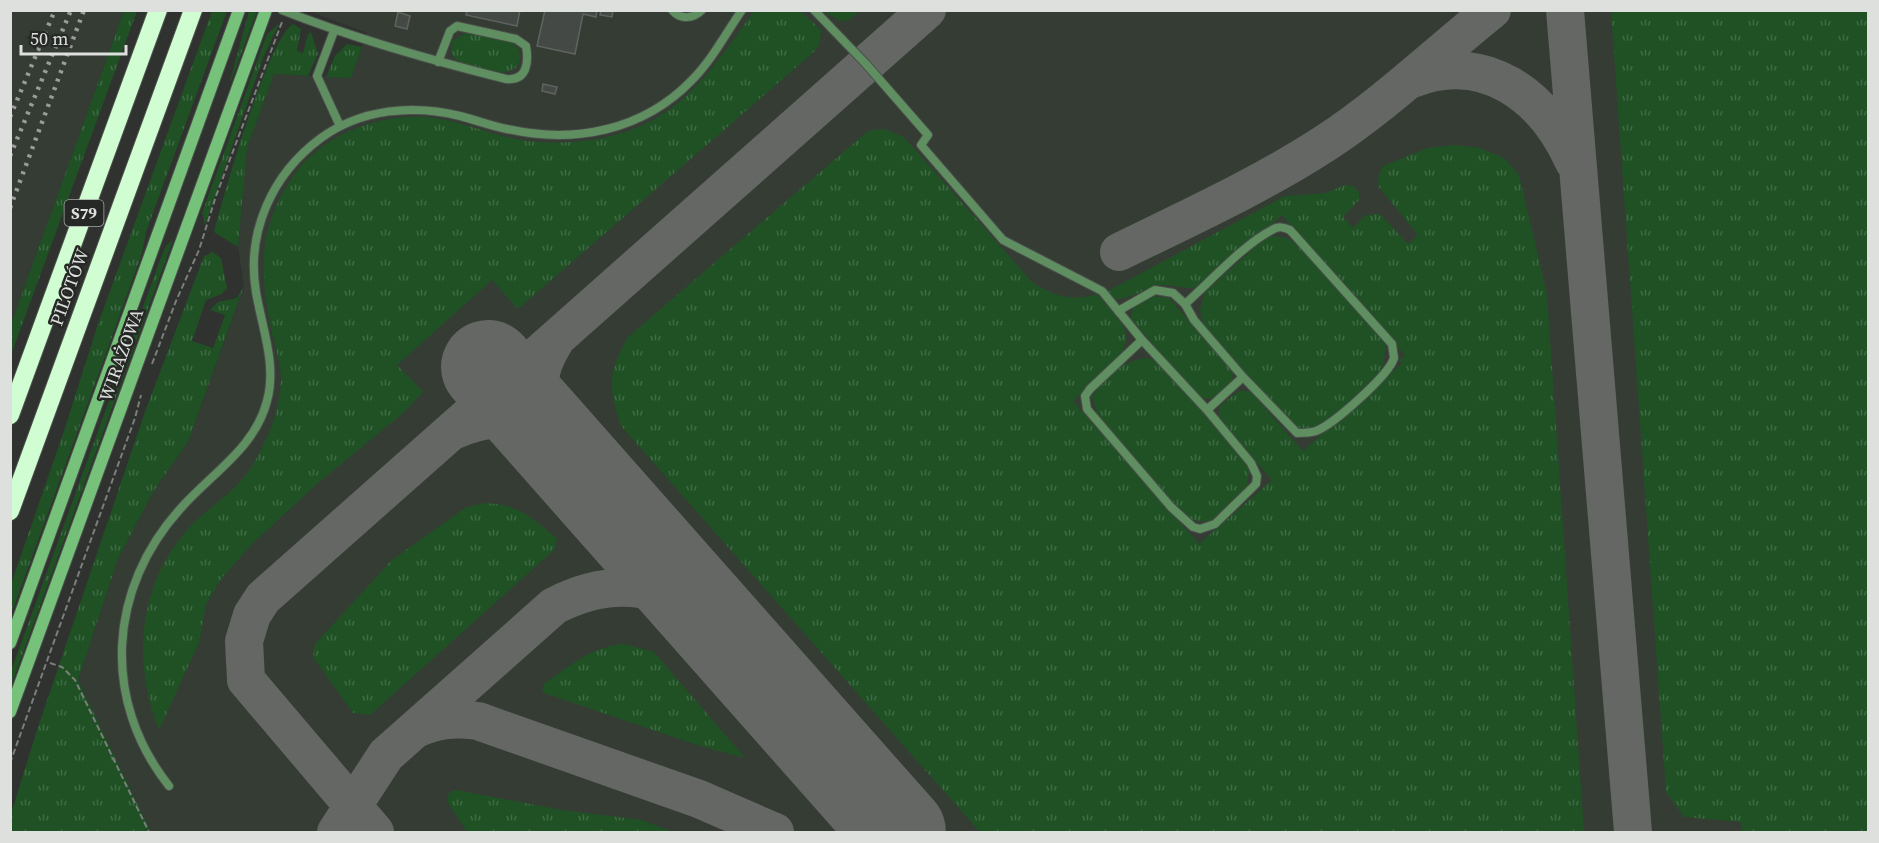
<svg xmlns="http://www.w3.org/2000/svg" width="1879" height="843" viewBox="0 0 1879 843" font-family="'Source Serif 4',serif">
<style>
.built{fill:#343c34}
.grass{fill:url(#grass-tufts)}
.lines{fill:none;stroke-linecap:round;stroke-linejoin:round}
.taxiway{stroke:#646764;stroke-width:38}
.runway{stroke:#646764;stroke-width:94}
.building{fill:#454945;stroke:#5f635f;stroke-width:1.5}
.service-casing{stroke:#4b4e4b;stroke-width:10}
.secondary-casing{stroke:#4b4e4b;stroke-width:14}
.motorway-casing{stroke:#4b4e4b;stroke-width:20}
.path{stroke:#7b7e7b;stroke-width:2;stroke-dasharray:6 3;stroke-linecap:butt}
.service{stroke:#5f8e61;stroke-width:8}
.secondary{stroke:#76c27a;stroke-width:12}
.motorway{stroke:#d0fdd1;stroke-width:18}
.rail{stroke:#999c99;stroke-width:4.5;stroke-dasharray:3 6;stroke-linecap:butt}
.labels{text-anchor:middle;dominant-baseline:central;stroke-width:5;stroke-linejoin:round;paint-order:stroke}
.shield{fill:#252825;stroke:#a6a9a6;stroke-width:1.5}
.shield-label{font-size:16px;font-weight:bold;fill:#dde0dd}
.street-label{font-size:18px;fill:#dde0dd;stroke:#252825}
</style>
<defs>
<pattern id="grass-tufts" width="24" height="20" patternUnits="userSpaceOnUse" patternTransform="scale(1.5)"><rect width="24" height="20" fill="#1f5124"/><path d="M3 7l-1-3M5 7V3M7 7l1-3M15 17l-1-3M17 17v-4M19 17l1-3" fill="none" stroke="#3f6a43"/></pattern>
</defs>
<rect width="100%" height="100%" fill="#2f322f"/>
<path class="built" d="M11,11h113l-113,313z
M309,11h1559v821h-1717l-73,-152 40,-121 35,-67 35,-50 56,-155 -6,-40 9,-99 27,-74 77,4 16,-45z"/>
<path class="grass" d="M124,11h13l-126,344v-31z
M212,11h15l-81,221 -4,21 -34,95 -97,267v-31l53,-153 34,-107z
M249,11h8l-26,70h-1z
M754,11h46l21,19 -1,12 -4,8 -298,259 -26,-29 -95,85 26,27 -21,22 -84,69 -65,60 -32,36 -15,25 -7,39 -40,87c-27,-67 -21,-144 28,-200 19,-22 50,-38 65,-64 16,-27 28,-54 29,-86 0,-16 -6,-35 -10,-51 -12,-61 -13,-105 26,-158 28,-37 82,-57 128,-54 38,3 73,22 112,25 39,2 77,-2 112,-20 47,-24 75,-70 105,-111z
M823,11h36l-10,9 -9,1z
M1611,11h257v821h-126l-1,-10 -57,-5 -18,-25z
M279,24l-16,34 -58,167 -3,-12 65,-179z
M293,24l8,5 -4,22 6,2 5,-19 3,-2 7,22 -10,22 -34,-2 -27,74 -9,99 -24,-15c9,-35 54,-193 79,-208z
M468,32l44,10 7,8c9,36 -45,19 -63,10l-5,-8 1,-11z
M347,44l15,3 -11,31 -25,-1 9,-21z
M884,129l20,8 128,145c21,14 41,20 65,12 8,10 22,22 27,34 13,25 -34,57 -51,73l126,143 73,-64 -53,-61v-12l19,-16h12l53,60 99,-88 -3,-3 6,-5 -123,-140 -82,71c-14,5 -23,-1 -37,-1 -18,1 -30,15 -49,14l-6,-8 177,-95 41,-3 19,-8 8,1 6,6v8l-16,17 10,11 13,-13 14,-1 28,30 10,-9 -40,-49 1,-12 4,-8 45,-18 27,-3 25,3 24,10 15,17 28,119 37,538h-604l-359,-406c-13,-40 -14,-51 7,-89l240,-206z
M1274,236l13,2 16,10 83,96 -3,22 -6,10c-16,14 -46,49 -66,53 -9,2 -18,-4 -26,-9l-81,-94 -4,-15 5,-19 59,-53z
M173,240l-162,446v-15l149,-411 6,-14z
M211,251l10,7 6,30 -5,6 -16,6 -14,41 21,7 12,-33 -15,-5 8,-8 19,-4 7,-12 -56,156 -35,50 -35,67 -40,121 73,152h-140v-18l25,-81 110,-324 58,-153 6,-2z
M1152,296l17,2 64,73 -1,12 -19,16 -13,-1 -70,-80 5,-14z
M1148,358l10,4 85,95 6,13 -2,21c-23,23 -35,42 -68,22l-77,-86 -10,-30c13,-20 32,-38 56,-39z
M484,503c34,1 48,14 73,36l-2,10 -185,166 -17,-2 -40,-56 2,-13 77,-84 73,-52z
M624,644l30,8 91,106 -48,-13 -153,-52 -2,-5 3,-5c25,-17 47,-37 79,-39z
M456,790l106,20 80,10 31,12h-206l-20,-31 2,-8z"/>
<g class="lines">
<path class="taxiway" d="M1565,10l68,822
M1412,79c74,-29 133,18 162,83
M1119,252c69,-34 140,-66 205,-108 60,-39 112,-89 168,-134
M455,430c41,-18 58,-11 97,8 -14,-40 -21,-59 3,-97
M416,729c22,-10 39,-11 62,-8l221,78 76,33
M336,832l50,-77 168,-149c56,-29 101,-22 154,10
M375,832l-129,-152 -2,-39 8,-26 11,-17 664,-588"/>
<path class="runway" d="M488,367l411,465"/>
</g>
<path class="building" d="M467,10h53l-3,16 -51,-11z
M545,10h52l-1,7 -13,-3 -8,40 -38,-8z
M601,10h12l-1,7 -12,-2z
M398,12l12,4 -3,13 -12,-3z
M543,84l14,3 -2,7 -13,-3z"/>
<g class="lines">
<defs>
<path id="service" d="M282,10c73,29 148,50 224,69 21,2 23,-16 20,-33l-10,-7 -59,-13 -7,5 -12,31
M672,10c8,10 21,9 30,0
M814,10l52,54 62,71 -7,10 82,95 99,51 40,49 65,70 44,53 6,13 -1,8 -41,40 -15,5 -7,-2 -22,-20 -84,-98 -2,-13 5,-7 52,-49
M334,31l-17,45 23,50
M1118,311l37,-21 18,3 12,11 9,16 49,57 54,56c6,0 13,0 19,-2 18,-7 73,-56 78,-73l-2,-14 -102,-114c-7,-3 -12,-4 -18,0 -28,14 -62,52 -87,74
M1207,410l36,-33
M169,786c-68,-86 -61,-198 12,-278 31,-35 74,-60 86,-107 10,-36 -5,-73 -11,-109 -10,-60 16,-118 65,-154 40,-29 92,-34 139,-22 16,4 31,10 47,13 67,15 136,2 185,-49 20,-20 34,-47 50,-70"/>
<path id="secondary" d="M10,643l229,-633
M10,712l256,-702"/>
<path id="motorway" d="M10,415l148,-405
M10,511l183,-501"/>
</defs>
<use href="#service" class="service-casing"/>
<use href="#secondary" class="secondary-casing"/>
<use href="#motorway" class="motorway-casing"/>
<path class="path" d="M152,364l24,-63 23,-51 17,-54 66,-174
M50,663l12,4 13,13 74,152
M10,763l125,-345 6,-23"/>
<use href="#service" class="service"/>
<use href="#secondary" class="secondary"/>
<use href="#motorway" class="motorway"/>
<path class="rail" d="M10,117l45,-107
M10,156l61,-146
M10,208l74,-198"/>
</g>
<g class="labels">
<rect class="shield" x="64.5" y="200" width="39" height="26" rx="4.5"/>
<g class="shield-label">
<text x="84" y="213">S79</text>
</g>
<g class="street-label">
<text transform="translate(69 287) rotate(-70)">PILOTÓW</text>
<text transform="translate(121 355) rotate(-70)">WIRAŻOWA</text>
</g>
</g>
<rect width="1879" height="843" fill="none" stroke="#dde0dd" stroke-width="24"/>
<path d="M21 45v9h105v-9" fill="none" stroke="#dde0dd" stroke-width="3"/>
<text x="30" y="45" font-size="18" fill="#dde0dd" stroke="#252825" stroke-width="4.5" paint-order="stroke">50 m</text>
</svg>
